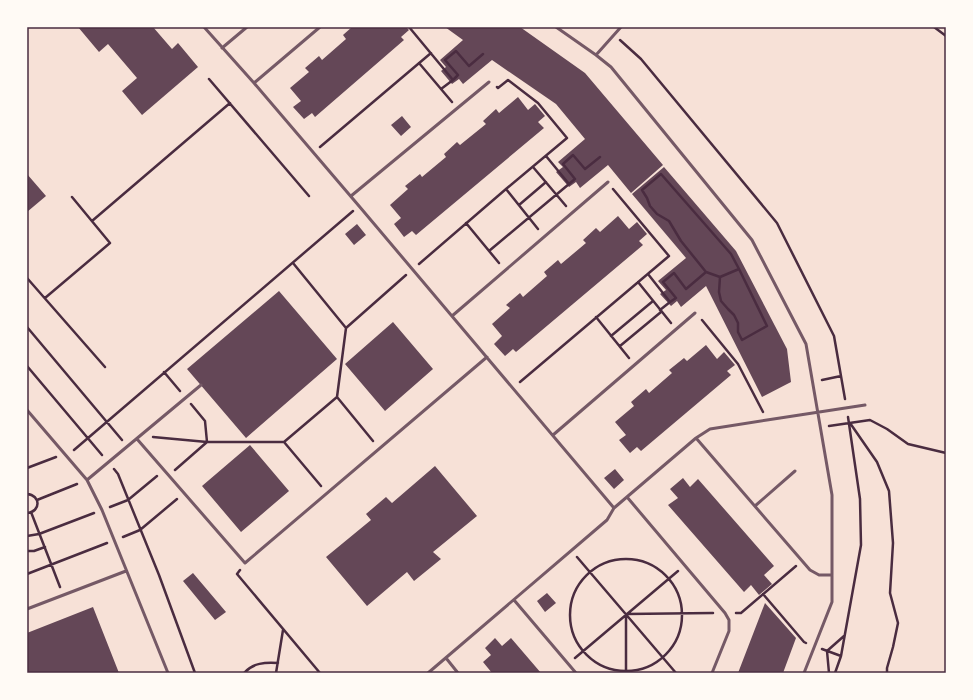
<svg xmlns="http://www.w3.org/2000/svg" width="973" height="700" viewBox="0 0 973 700" font-family="'IBM Plex Sans',sans-serif">
<style>
.building{fill:#644757}
.lines{fill:none;stroke-linecap:round;stroke-linejoin:round}
.path{stroke:#4a2c40;stroke-width:2.5}
.service{stroke:#755966;stroke-width:3}
.neatline{fill:none;stroke:#4a2c40;stroke-width:1.5}
</style>
<rect width="100%" height="100%" fill="#f7e1d7"/>
<path class="building" d="M78,27h75l19,22 6,-6 20,24 -56,48 -20,-24 15,-13 -29,-34 -9,8z
M352,27h54l3,3 -8,7 3,3 -89,77 -3,-4 -8,6 -11,-12 8,-6 -11,-13 19,-16 -4,-4 14,-12 3,4 24,-21 -3,-4z
M445,27h75l65,46 78,92 -32,28 -23,-28 -28,23 -4,-6 -7,5 -13,-15 7,-5 -5,-5 27,-23 -29,-35 -64,-44 -29,24 -4,-5 -7,5 -11,-13 5,-4 -6,-7 23,-20z
M518,97l10,13 7,-6 10,12 -7,6 6,6 -128,107 -4,-4 -8,6 -10,-13 7,-6 -11,-13 18,-16 -3,-3 15,-12 2,3 24,-20 -2,-3 13,-12 3,3 26,-21 -3,-3 13,-12 3,4z
M402,116l9,11 -10,9 -10,-11z
M664,167l72,84 51,98 4,33 -29,15 -56,-111 -25,21 -4,-6 -6,5 -11,-12 6,-4 -8,-9 28,-23 -54,-64z
M27,174l19,22 -19,16z
M618,216l11,13 8,-7 10,12 -8,7 4,4 -127,107 -3,-3 -8,7 -11,-12 8,-8 -10,-12 18,-16 -4,-3 14,-12 3,4 24,-21 -3,-4 14,-12 3,4 25,-21 -3,-3 13,-12 4,4z
M357,224l9,11 -12,10 -9,-11z
M279,291l58,68 -91,79 -59,-69z
M393,322l40,47 -48,42 -40,-47z
M706,345l11,14 7,-7 11,13 -8,6 4,4 -90,76 -4,-4 -7,6 -11,-13 7,-5 -11,-13 19,-16 -3,-4 15,-13 3,4 23,-20 -3,-3 15,-12 3,3z
M250,445l39,46 -48,41 -39,-46z
M435,466l42,50 -44,36 8,7 -27,22 -7,-9 -40,34 -41,-49 45,-37 -5,-6 20,-17 6,6z
M615,469l9,11 -10,9 -10,-11z
M683,478l7,9 8,-8 76,87 -10,9 8,9 -13,11 -8,-10 -7,7 -76,-87 10,-7 -8,-9z
M193,573l33,39 -11,8 -32,-39z
M547,593l9,10 -11,9 -8,-11z
M765,603l31,35 -13,35h-45z
M93,607l26,66h-92v-40z
M495,638l7,8 9,-8 30,35h-49l-9,-11 8,-7 -6,-7z"/>
<g class="lines">
<path class="path" d="M409,27l44,53 5,-5 -13,-15 11,-9 13,15 14,-12
M934,27l12,9
M620,40l21,19 136,164 57,113 11,63
M419,63l33,39
M209,79l100,117
M441,89l12,-9
M320,147l111,-94
M546,156l23,28 6,-5 -12,-15 10,-9 12,14 15,-12
M533,167l33,39
M506,189l32,40
M519,205l27,-23
M92,221l138,-118
M466,223l33,40
M489,251l80,-67
M293,263l53,65 60,-53
M419,264l87,-75 61,-51 -29,-35 -30,-23 -10,8 -1,-1
M706,272l-25,-31 -12,-20 -12,-7 -7,-8 -3,-8 -5,-8 19,-16 70,80 8,15
M648,274l22,28 6,-4 -13,-16 11,-9 12,16 20,-17 14,5 19,-8 28,57 -25,14 -4,-8v-9l-4,-8 -6,-6 -7,-8 -2,-9 1,-15
M27,278l78,89
M638,282l33,41
M45,298l65,-55 -38,-46
M660,310l10,-8
M596,317l33,41
M702,320l36,44 25,48
M27,327l95,113
M611,336l42,-35
M620,346l41,-34
M27,366l75,89
M164,372l16,19
M822,380l19,-4
M520,382l149,-126 -56,-67
M337,397l36,44
M850,423l27,39 12,29 4,52 -3,50 8,30 -5,24 -6,21v5
M829,426l41,-6 17,9 21,15 38,9
M153,437l54,5h77
M74,450l279,-239
M27,468l29,-11
M114,469l4,5 41,101 36,98
M175,470l32,-28 -2,-21 -14,-17
M321,486l-37,-44 53,-45 9,-69
M27,494c14,1 14,18 0,19
M37,500l40,-16
M110,507l18,-7 29,-24
M31,512l29,75
M27,536l12,-2 55,-21
M123,537l17,-7 37,-31
M27,551h7l11,-4
M577,557l99,116
M570 615a56 56 0 1 1 112 0a56 56 0 1 1-112 0Z
M240,570l-3,4 83,99
M27,574l80,-31
M763,594l41,48 2,1
M736,613h5l55,-47
M822,649l19,7
M575,658l103,-87
M244,673c9,-10 21,-11 34,-10
M276,673l7,-43
M626,673v-59l87,-1
M829,673l-2,-22 17,-15
M835,673l6,-17 20,-111 -1,-46 -12,-82"/>
<path class="service" d="M204,27l50,56
M320,27l-66,56 105,123 255,302
M556,27l40,28 15,12 141,173 54,104 26,151v107l-28,71
M222,48l25,-21
M596,55l25,-28
M351,196l138,-114
M452,316l156,-134
M27,410l60,70
M553,435l142,-122
M696,438l114,132 9,5h13
M137,439l108,124 242,-206
M627,497l98,116 4,7v11l-17,42
M755,506l40,-35
M514,600l62,73
M27,609l99,-38
M446,658l12,15
M168,673l-66,-163 -15,-30 114,-95
M428,673l179,-153 7,-12 82,-70 14,-9 57,-9 98,-15"/>
</g>
<rect width="973" height="700" fill="none" stroke="#fffaf5" stroke-width="56"/>
<rect x="28" y="28" width="917" height="644" class="neatline"/>
</svg>
